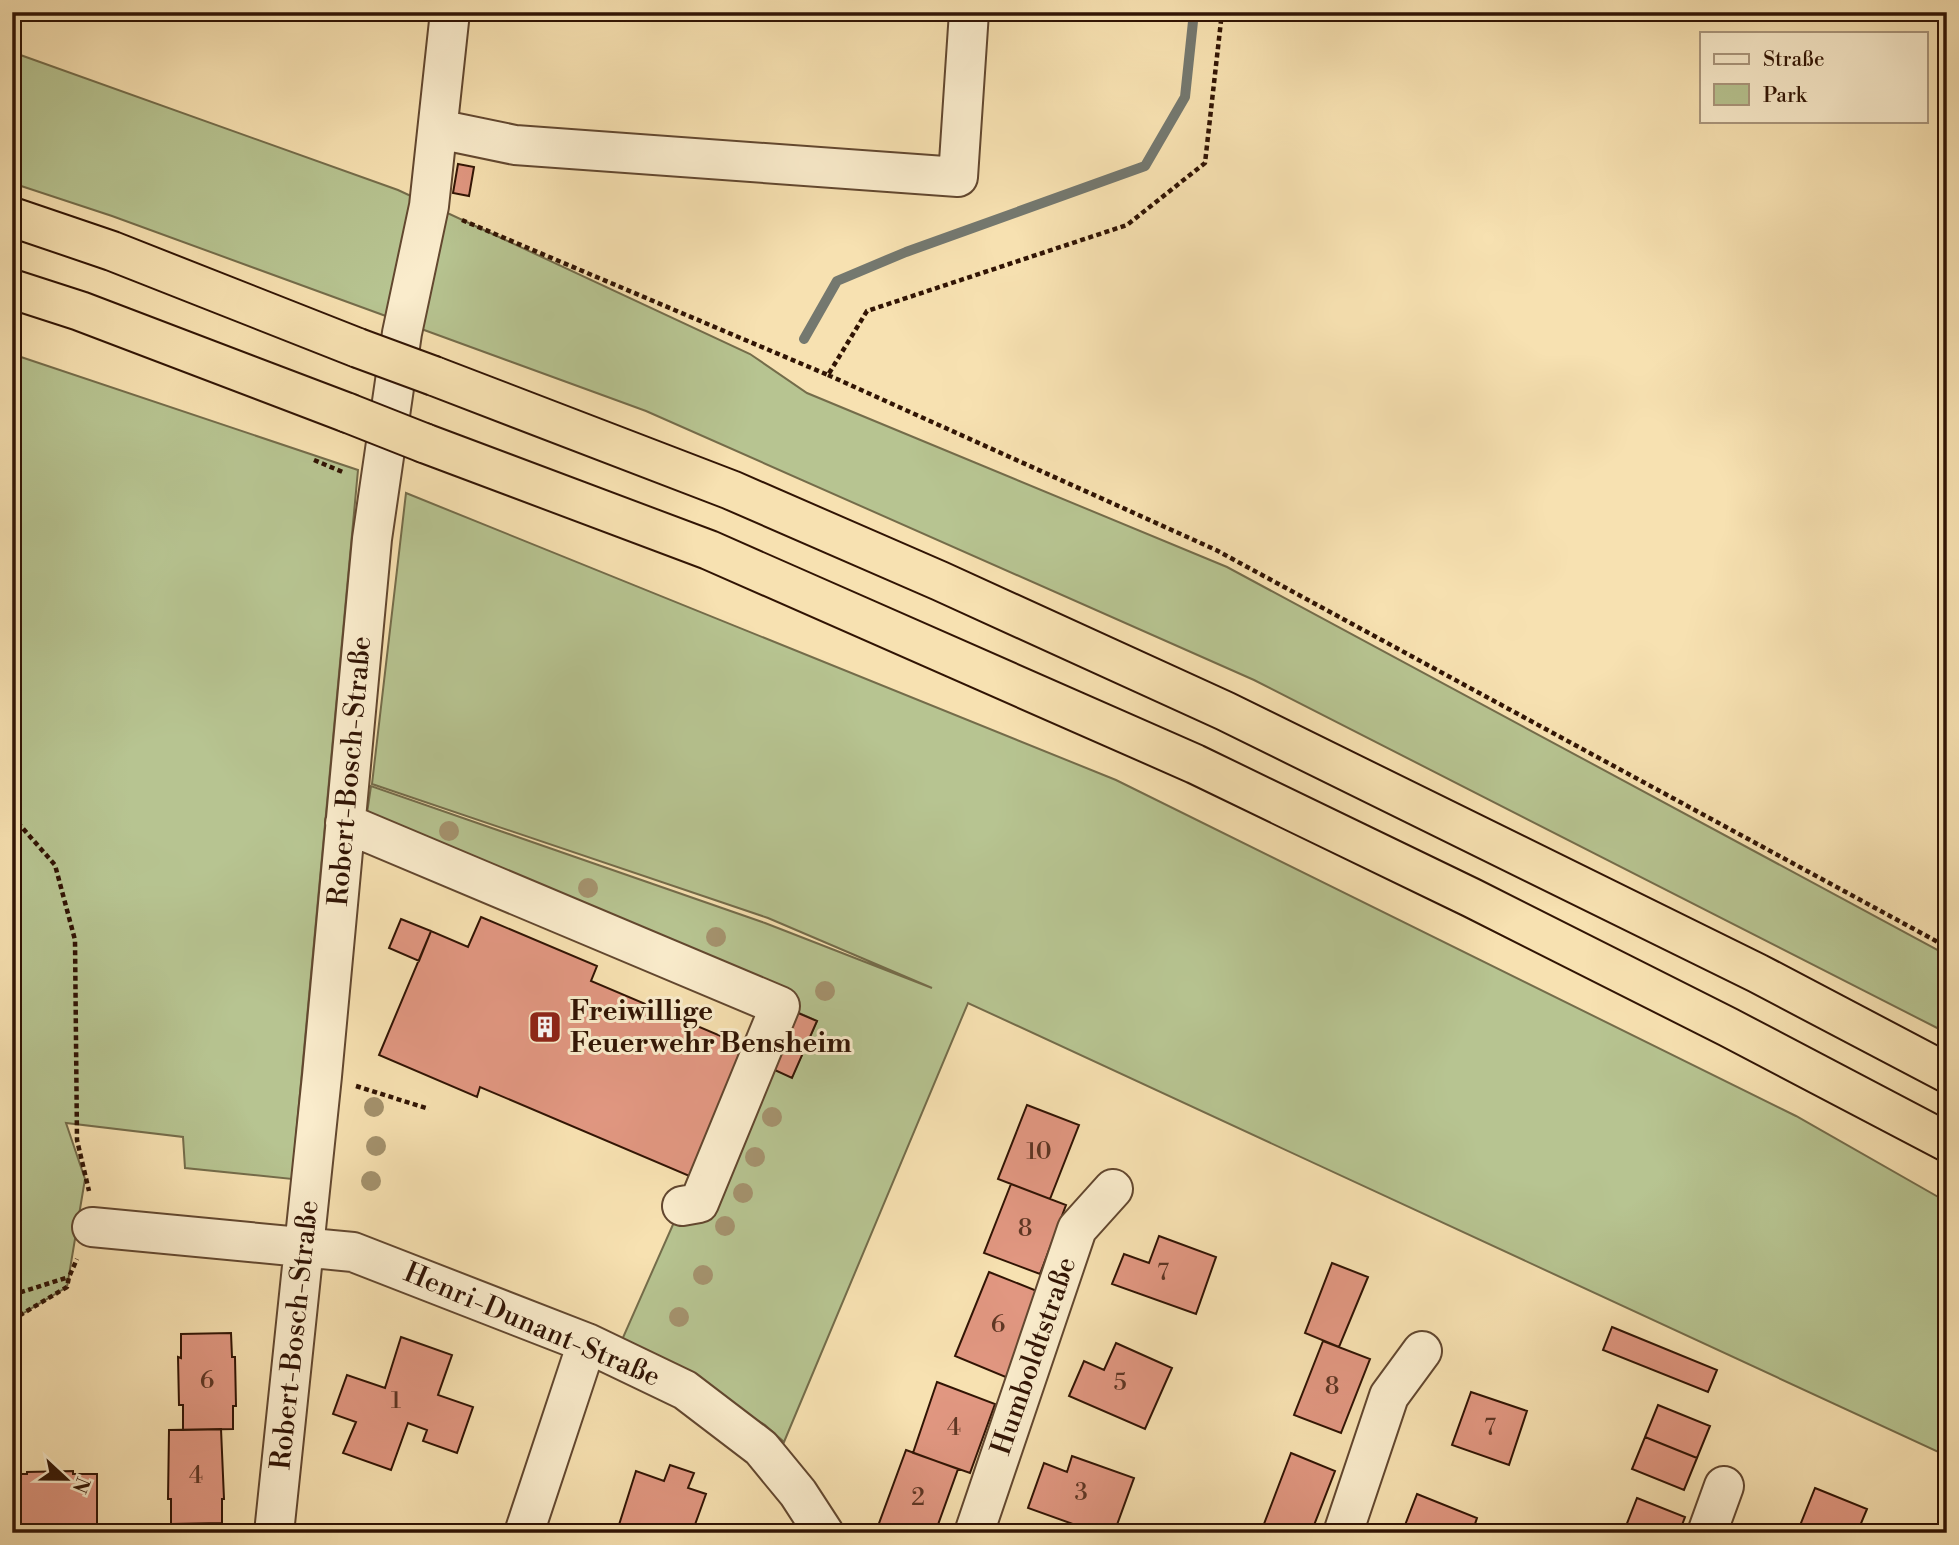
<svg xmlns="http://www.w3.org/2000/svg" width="1959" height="1545" viewBox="0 0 1959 1545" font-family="'Libre Bodoni',serif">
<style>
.green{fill:#b7c491;stroke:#746c4a;stroke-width:2}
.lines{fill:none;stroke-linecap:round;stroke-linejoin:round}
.stream{stroke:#74786f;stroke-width:10}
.building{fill:#e19781;stroke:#311404;stroke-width:2}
.minor-casing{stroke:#62472f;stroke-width:42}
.highway-casing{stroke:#311404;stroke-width:42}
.path{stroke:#311404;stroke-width:4.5;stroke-dasharray:5 3.5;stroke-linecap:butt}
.minor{stroke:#faeccc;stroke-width:38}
.highway{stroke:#f7e1b1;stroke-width:38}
.highway-bridge-casing{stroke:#311404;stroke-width:42;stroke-linecap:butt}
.highway-bridge{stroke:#f7e1b1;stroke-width:38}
.tree{fill:#a4926d}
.labels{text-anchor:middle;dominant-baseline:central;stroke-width:6;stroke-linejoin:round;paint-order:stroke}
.number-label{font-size:24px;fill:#5d3523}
.street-label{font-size:28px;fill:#311404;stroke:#faeccc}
.poi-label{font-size:28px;font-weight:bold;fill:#311404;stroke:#faeccc;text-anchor:start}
</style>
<rect width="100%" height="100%" fill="#f7e1b1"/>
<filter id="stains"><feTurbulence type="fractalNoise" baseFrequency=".00286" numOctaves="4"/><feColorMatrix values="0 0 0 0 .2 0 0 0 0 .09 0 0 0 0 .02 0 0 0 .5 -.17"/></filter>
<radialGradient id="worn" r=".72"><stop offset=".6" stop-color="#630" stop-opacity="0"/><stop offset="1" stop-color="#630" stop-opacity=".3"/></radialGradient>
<path class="green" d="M12,52l386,138 352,164 57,39 420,174 720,388v78l-693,-353 -608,-269 -534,-195 -100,-33z
M12,354l346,116 -66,709 -107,-11 -2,-31 -117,-14 19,56 -18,108 -55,33z
M406,493l710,287 680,336 151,86v254l-979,-453 -184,439 -19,-17 -144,-83 54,-122 91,-154 26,11 25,-56 -451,-201 5,-34 394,137 167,65 -164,-70 -396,-134z"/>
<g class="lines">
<path class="stream" d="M804,339l33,-58 69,-29 239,-86 40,-69 9,-85"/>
</g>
<path class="building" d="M458,164l16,3 -5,29 -16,-3z
M481,917l116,49 -6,15 158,67 -55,130 -214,-91 -3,10 -98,-42 52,-124 37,16z
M401,919l30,12 -12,30 -30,-13z
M791,1010l26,11 -25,57 -26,-12z
M1027,1105l52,20 -29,74 -52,-20z
M1011,1184l55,21 -26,69 -56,-21z
M1159,1236l57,21 -20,57 -84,-30 12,-30 25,9z
M1332,1263l36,14 -29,70 -34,-14z
M989,1272l53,21 -34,85 -53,-22z
M1612,1327l105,43 -9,22 -105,-42z
M231,1333l1,24h3l1,49h-3v23l-50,1v-25h-4l-1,-48 3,1v-24z
M401,1337l51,18 -14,40 35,12 -16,46 -34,-12 4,-11 -19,-7 -17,47 -48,-17 13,-31 -23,-8 14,-39 38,13z
M1323,1341l47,18 -29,74 -47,-18z
M1116,1343l56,25 -27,61 -76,-33 15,-35 20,9z
M937,1382l58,22 -25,69 -57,-20z
M1471,1392l56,19 -18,54 -57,-20z
M1658,1405l52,21 -13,32 -52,-21z
M221,1429l3,70h-2v24l-51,1v-25h-3l1,-69z
M1645,1437l52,21 -13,32 -52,-21z
M906,1450l52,19 -23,64h-40l-17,-7z
M1291,1453l44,18 -24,62h-26l-21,-9z
M1072,1456l62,22 -20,55h-16l-70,-25 16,-45 23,9z
M670,1465l24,8 -6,15 18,6 -14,39h-60l-14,-5 18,-57 28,10z
M73,1471v3h24v51h-21v4h-49v-3h-15v-52h15v-2z
M1815,1488l52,21 -10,24h-46l-12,-5z
M1417,1494l60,24 -5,15h-70z
M1637,1498l48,19 -6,16 -55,-2z"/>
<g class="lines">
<defs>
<path id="minor" d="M438,129l77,16 443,32 11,-165
M345,823l435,183 -81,197 -17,3
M92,1227l261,25 234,91 98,47 76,58 37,45 26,40
M274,1533l48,-457 50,-537 30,-206 27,-127 21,-194
M524,1533l63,-190
M974,1533l103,-304 36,-40
M1343,1533l46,-137 33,-45
M1707,1533l17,-47"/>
<path id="highway" d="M12,217l100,34 246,97
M12,289l68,22 268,102
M434,376l297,114 209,91 285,130 532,262 190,100
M424,443l285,107 486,214 277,134 256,129 219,115"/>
</defs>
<use href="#minor" class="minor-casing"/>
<use href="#highway" class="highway-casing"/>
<path class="path" d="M462,220l366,155 39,-64 260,-86 78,-62 17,-151
M828,375l388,175 731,397
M314,460l31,13
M12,816l43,49 20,75 2,200 12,51
M356,1086l73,23
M12,1295l57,-18
M12,1320l55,-33 2,-10 8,-18"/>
<use href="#minor" class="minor"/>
<use href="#highway" class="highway"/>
<defs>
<path id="highway-bridge" d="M358,348l76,28
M348,413l76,30"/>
</defs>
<use href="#highway-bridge" class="highway-bridge-casing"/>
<use href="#highway-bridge" class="highway-bridge"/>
</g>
<g class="tree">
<circle cx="449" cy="831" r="10"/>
<circle cx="588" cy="888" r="10"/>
<circle cx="716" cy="937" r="10"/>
<circle cx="825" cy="991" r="10"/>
<circle cx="374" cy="1107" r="10"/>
<circle cx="772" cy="1117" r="10"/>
<circle cx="376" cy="1146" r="10"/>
<circle cx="755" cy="1157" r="10"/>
<circle cx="371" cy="1181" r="10"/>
<circle cx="743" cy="1193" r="10"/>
<circle cx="725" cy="1226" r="10"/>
<circle cx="703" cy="1275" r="10"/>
<circle cx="679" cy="1317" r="10"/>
</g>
<defs>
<symbol id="building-square" viewBox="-11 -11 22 22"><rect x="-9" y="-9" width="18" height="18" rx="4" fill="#8f2418" stroke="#faeccc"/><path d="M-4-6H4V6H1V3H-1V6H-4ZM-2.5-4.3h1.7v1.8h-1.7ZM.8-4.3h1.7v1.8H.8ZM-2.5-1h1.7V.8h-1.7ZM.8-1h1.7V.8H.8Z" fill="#fff"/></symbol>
</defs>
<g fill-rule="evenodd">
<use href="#building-square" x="526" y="1008" width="38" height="38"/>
</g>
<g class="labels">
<g class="number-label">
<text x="1039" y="1152">10</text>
<text x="1025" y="1229">8</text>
<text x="1163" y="1273">7</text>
<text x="998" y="1325">6</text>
<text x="207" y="1381">6</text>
<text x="1120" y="1383">5</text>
<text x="1332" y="1387">8</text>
<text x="396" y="1401">1</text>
<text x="954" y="1428">4</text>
<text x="1490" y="1428">7</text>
<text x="196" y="1476">4</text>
<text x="1081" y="1493">3</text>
<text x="918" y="1498">2</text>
</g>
<g class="street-label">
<text transform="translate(350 771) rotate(-85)">Robert-Bosch-Straße</text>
<text transform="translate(532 1325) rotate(23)">Henri-Dunant-Straße</text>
<text transform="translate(295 1335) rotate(-84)">Robert-Bosch-Straße</text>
<text transform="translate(1034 1356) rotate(-71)">Humboldtstraße</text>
</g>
<g class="poi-label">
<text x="570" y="1011">Freiwillige<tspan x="570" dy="32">Feuerwehr Bensheim</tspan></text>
</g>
</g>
<rect width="1959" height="1545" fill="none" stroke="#f7e1b1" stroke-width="42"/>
<rect x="14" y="14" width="1931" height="1517" fill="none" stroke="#311404" stroke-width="3.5"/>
<rect x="21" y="21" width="1917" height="1503" fill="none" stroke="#311404" stroke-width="2"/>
<rect x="1700" y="32" width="228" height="91" fill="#faeccc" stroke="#aa967c" stroke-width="2"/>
<rect x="1714" y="54" width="35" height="10" fill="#faeccc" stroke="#aa967c" stroke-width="2"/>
<text x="1763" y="66" font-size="21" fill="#311404">Straße</text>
<rect x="1714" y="84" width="35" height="21" fill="#b7c491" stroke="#aa967c" stroke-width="2"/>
<text x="1763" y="102" font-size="21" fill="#311404">Park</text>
<g transform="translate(66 1479) rotate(112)" stroke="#faeccc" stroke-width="5" paint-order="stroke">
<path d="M0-5L12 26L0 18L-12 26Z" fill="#311404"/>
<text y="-10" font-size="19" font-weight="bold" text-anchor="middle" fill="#311404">N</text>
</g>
<rect width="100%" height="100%" filter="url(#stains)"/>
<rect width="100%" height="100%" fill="url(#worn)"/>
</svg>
